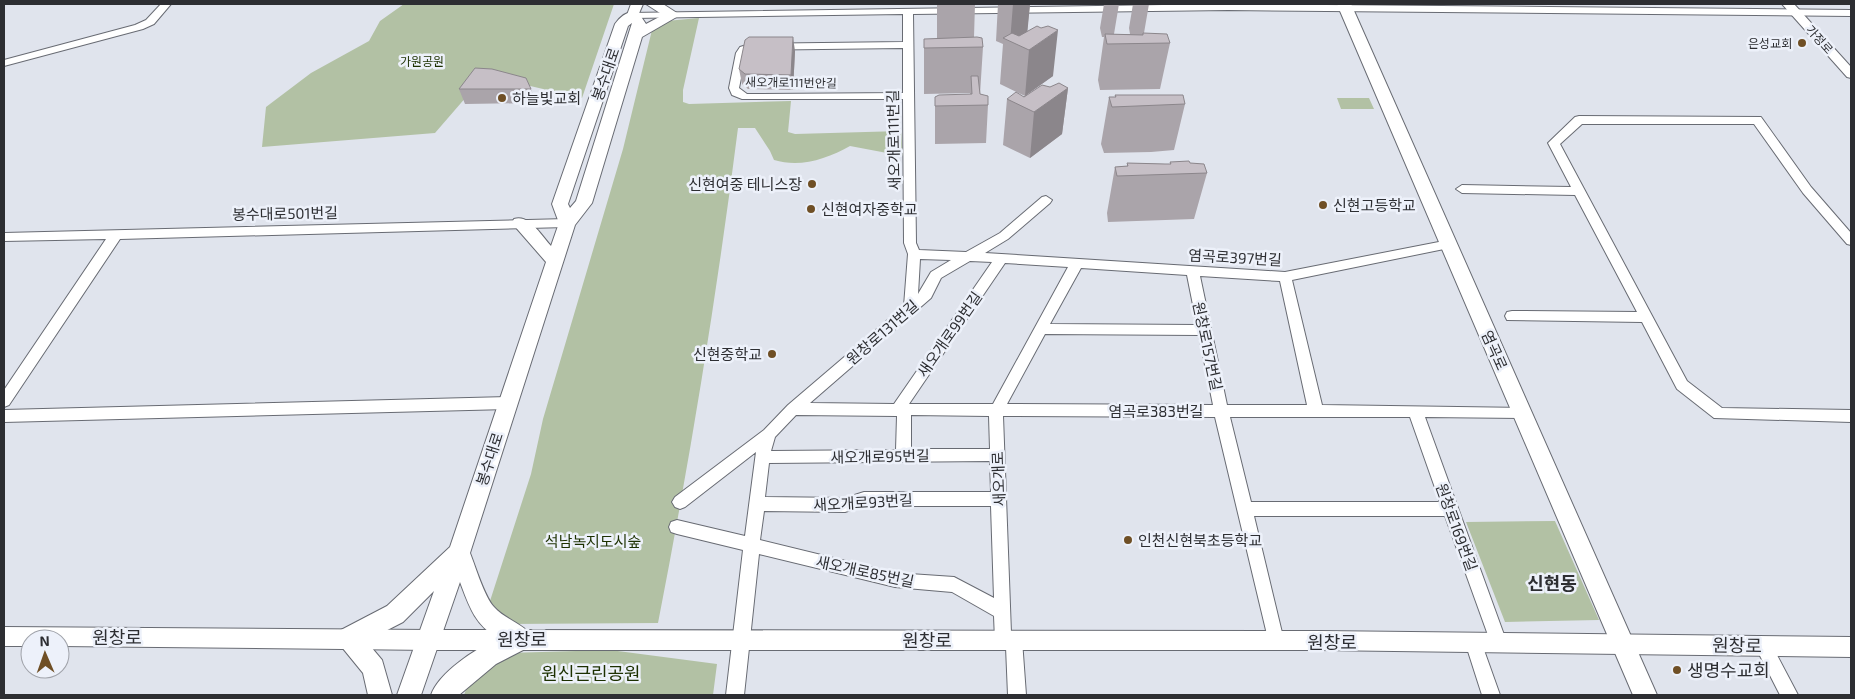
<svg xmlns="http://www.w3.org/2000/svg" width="1855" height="699" viewBox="0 0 1855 699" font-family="'Exo 2','Noto Sans KR',sans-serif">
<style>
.green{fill:#b2c1a4}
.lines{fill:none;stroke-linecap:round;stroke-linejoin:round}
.minor-casing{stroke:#686b73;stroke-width:2}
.tertiary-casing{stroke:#686b73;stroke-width:2}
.secondary-casing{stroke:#686b73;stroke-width:2}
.minor{fill:#fff;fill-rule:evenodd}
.tertiary{fill:#fff;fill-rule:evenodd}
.secondary{fill:#fff;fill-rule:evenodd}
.wall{fill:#aaa4aa}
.shaded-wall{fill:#8b868b}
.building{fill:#c6bfc6;stroke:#8b868b}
.poi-dot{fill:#6f4f25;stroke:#edf1fa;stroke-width:2}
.labels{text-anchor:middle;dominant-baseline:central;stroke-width:5;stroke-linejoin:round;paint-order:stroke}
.far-street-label{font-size:12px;fill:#2d2e32;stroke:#edf1fa}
.far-poi-label{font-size:12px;fill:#2d2e32;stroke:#edf1fa;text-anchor:end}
.far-park-label{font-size:12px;fill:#1c3000;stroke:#edf1fa}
.street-label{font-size:15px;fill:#2d2e32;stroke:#edf1fa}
.poi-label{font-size:15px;fill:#2d2e32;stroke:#edf1fa;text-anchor:start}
.park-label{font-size:15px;fill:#1c3000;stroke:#edf1fa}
.quarter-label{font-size:18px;font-weight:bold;fill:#2d2e32;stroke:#edf1fa}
.near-street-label{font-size:18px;fill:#2d2e32;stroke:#edf1fa}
.near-poi-label{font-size:18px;fill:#2d2e32;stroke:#edf1fa;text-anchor:start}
.near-park-label{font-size:18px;fill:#1c3000;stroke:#edf1fa}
</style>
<rect width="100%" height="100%" fill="#e0e4ed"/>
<path class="green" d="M404,4h210l-32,94 -69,-16 -33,-1 -45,52 -173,14 4,-40 45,-34 58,-32 11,-20z
M699,18l-16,72v12l6,2 102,-3 -3,31 7,2 106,-3 2,25 -53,-10c-23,13 -50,22 -76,14l-4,-9 -15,-23h-17c-21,166 -48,331 -80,495l-149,1 -19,-23 41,-127 12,-55 80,-270 29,-119 14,-9z
M1337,98h32l5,11h-33z
M1555,521l44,99 -94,2 -39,-100z
M610,650l107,14 -4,31h-249l7,-19 36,-23z"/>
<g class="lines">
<defs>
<path id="minor" d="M161,4h10l-17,20 -11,5 -139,37v-6l131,-35 11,-5z
M1228,4l623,6v6l-623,-6 -315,4 3,229 3,7 47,2 34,-19 42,-36 4,-1 6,4 -2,3 -42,36 -23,14 300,19 164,-32 4,1 2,3 -2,3 -4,1 -157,32 30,125 205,3 2,4 -2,4 -5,2 -97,-1 82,226 -2,6 -6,2 -6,-2 -48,-133h-191l30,125 -2,6 -6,2 -6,-2 -55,-230 -212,-1 8,217 9,1 2,6 4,55h-18l-2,-48 -9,-1 -2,-6 -1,-24 -42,-24 -57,-5 -136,-33 -15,141h-18l17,-145 -66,-16 -6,-2 -2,-5 2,-5 6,-2 68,16 11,-84 -71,55 -5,2 -5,-2 -3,-5 3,-5 89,-67 24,-25 116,-99 4,-52 -4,-11 -1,-144h-161l-10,-4 -3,-7 7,-35 4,-6 10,-3 153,-2v-28l-270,4 -5,-3 1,-2zM903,48v45l-156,1 -8,-6 7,-35 5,-3zM920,259l31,1 -20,12 -13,22zM970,261l22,1 -98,142 -84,-1 121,-105 10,-20zM1005,263l63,4 -75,137h-84zM1081,268l106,7 10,50 -147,-1zM1200,276l80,5 27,124h-80zM1045,334l154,1 14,70 -206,-1zM796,415l101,1 -1,34 -125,1 4,-14zM911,415l78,1 1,33h-79zM1230,417h180l30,85h-189zM990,461l1,31h-127l-19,6 -80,-1 4,-34zM864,506h127l3,92 -40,-21 -59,-4 -135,-33 4,-29 81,1z
M1579,116l182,1 50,70 40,46v12l-4,-1 -44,-51 -49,-69h-172l-22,20 127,237 35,27 129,2v12l-137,-4 -37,-29 -35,-67 -135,-2 -2,-4 2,-4 5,-1 125,1 -62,-117 -113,-2 -6,-4 6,-4 109,2 -23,-44 27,-26z
M567,219l6,4 -6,4 -447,12 -111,166 -5,2v-17l102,-151 -102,2v-8z
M508,397l5,2 2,4 -2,4 -5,2 -504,13v-12z
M1473,634l6,2 21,59h-18l-17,-53 2,-6z
M1763,638l6,2 29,55h-18l-25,-49 2,-6z"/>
<path id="tertiary" d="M631,4h12l-6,14 -4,1 -6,-4z
M1782,4h12l57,63v11l-4,-1z
M4,627l427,3 888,1 532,6v20l-532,-7h-888l-371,-4v-7h-30v7h-26z"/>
<path id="secondary" d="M646,4h17l17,11 -38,22 -50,166 -17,22 -105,328c6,15 14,43 24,54 11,13 32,17 39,32l-4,8 -33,17 -37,31h-28c8,-23 45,-46 67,-57 -23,-13 -29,-32 -38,-56l-39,113h-24l37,-104 -31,31 -37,19 16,19 10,35h-24l-5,-22 -22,-27 -4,-8 4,-8 46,-24 63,-59 96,-285 -34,-39 2,-4c15,-5 27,16 37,27l8,-23 -7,-19 63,-180c5,-7 13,-14 23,-12l8,12 17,-9zM632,23l-56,178 -6,7 -2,-4 60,-178z
M1337,4h14l306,691h-24z"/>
</defs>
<use href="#minor" class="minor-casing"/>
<use href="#tertiary" class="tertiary-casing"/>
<use href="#secondary" class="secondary-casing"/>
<use href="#minor" class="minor"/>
<use href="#tertiary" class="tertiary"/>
<use href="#secondary" class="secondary"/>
</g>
<path class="wall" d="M937,4h38l-1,33 9,10 -3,47 8,11 -2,38 -51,1v-47l35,-3v-1l-46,1v-55h13z
M998,4h32l-3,27 26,45 -27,19 24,-8 18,1 -6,46 -32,24 -27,-13 4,-46 18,-3 -25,-12 3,-40 -7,-3z
M1104,4h15l-5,30h16l-1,-6 4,-24h16l-5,29 26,10 -10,46 -60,1 -2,-10 6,-43h-2l-2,-9z
M795,51l-2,39 -45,-1 -6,-5 -3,-15z
M459,89h72l5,14 -71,1z
M1115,95l70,9 -11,46 -23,2 -47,1 -3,-9 8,-47h6z
M1170,162l20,1 17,10 -13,46 -86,3 -1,-9 8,-46 12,-1v-3l38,1h5z"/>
<path class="shaded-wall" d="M1013,4h17l-3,32 -17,6z
M1058,30l-5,46 -28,20 4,-46z
M793,37l2,14 -2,39 -2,-15z
M1068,88l-6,46 -32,24 4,-46z"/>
<path class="building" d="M1037,26l4,2 7,-2 10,4 -29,20 -26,-12 9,-5 7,3z
M1143,33l24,1 3,9 -63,1 -2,-10 38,1z
M749,37h44l-2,38 -46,-1 -6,-5 6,-29z
M977,37l5,1 1,9 -59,1v-9z
M475,68l17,1 34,9 5,11h-72z
M971,76h7l2,18 8,2v9l-53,1v-9l4,-2 33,-1z
M1059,83l9,5 -34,24 -27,-13 9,-7 8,5 18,-12 8,2z
M1115,95h68l2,9 -24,1 -49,2 -3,-10h7z
M1189,161l1,2 14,1 3,9 -90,3 -2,-9 13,-1 -1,-3 38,1h6l-1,-2z"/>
<g class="poi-dot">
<circle cx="1802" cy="43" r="5"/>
<circle cx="502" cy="98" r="5"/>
<circle cx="812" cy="184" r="5"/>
<circle cx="1323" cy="205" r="5"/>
<circle cx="811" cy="209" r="5"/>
<circle cx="772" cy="354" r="5"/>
<circle cx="1128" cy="540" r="5"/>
<circle cx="1677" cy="670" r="5"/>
</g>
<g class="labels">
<g class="far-street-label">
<text transform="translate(1820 39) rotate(48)">가정로</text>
<text transform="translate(791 82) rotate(1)">새오개로111번안길</text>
</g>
<g class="far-poi-label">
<text x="1792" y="43">은성교회</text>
</g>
<g class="far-park-label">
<text x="422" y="61">가원공원</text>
</g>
<g class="street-label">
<text transform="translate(605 74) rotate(-71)">봉수대로</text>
<text transform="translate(893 140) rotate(-91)">새오개로111번길</text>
<text transform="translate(285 213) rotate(-1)">봉수대로501번길</text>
<text transform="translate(1235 257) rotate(3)">염곡로397번길</text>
<text transform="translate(882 332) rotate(-41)">원창로131번길</text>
<text transform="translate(949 334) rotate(-55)">새오개로99번길</text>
<text transform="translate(1208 346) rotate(78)">원창로157번길</text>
<text transform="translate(1495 350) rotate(66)">염곡로</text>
<text x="1156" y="411">염곡로383번길</text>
<text transform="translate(880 456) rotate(-1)">새오개로95번길</text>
<text transform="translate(489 459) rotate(-72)">봉수대로</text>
<text transform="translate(998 479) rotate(-92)">새오개로</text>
<text transform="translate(863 502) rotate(-3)">새오개로93번길</text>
<text transform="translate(1457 527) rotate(70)">원창로169번길</text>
<text transform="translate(865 571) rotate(12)">새오개로85번길</text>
</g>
<g class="poi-label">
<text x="512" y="98">하늘빛교회</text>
<text x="802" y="184" text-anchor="end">신현여중 테니스장</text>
<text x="1333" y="205">신현고등학교</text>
<text x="821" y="209">신현여자중학교</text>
<text x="762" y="354" text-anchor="end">신현중학교</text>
<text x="1138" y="540">인천신현북초등학교</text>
</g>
<g class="park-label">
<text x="593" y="541">석남녹지도시숲</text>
</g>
<g class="quarter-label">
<text x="1552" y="583">신현동</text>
</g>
<g class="near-street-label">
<text x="117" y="637">원창로</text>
<text x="522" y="639">원창로</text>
<text x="927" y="640">원창로</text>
<text x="1332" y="642">원창로</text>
<text transform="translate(1737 645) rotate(1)">원창로</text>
</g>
<g class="near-poi-label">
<text x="1687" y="670">생명수교회</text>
</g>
<g class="near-park-label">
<text x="591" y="673">원신근린공원</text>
</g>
</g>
<rect width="1855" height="699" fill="none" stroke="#2d2e32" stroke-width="10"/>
<g transform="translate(45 654) rotate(358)"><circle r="24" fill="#edf1fa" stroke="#a0a3aa"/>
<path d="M0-4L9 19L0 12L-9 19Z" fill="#6f4f25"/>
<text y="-8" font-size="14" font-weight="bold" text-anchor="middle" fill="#2d2e32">N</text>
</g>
</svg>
